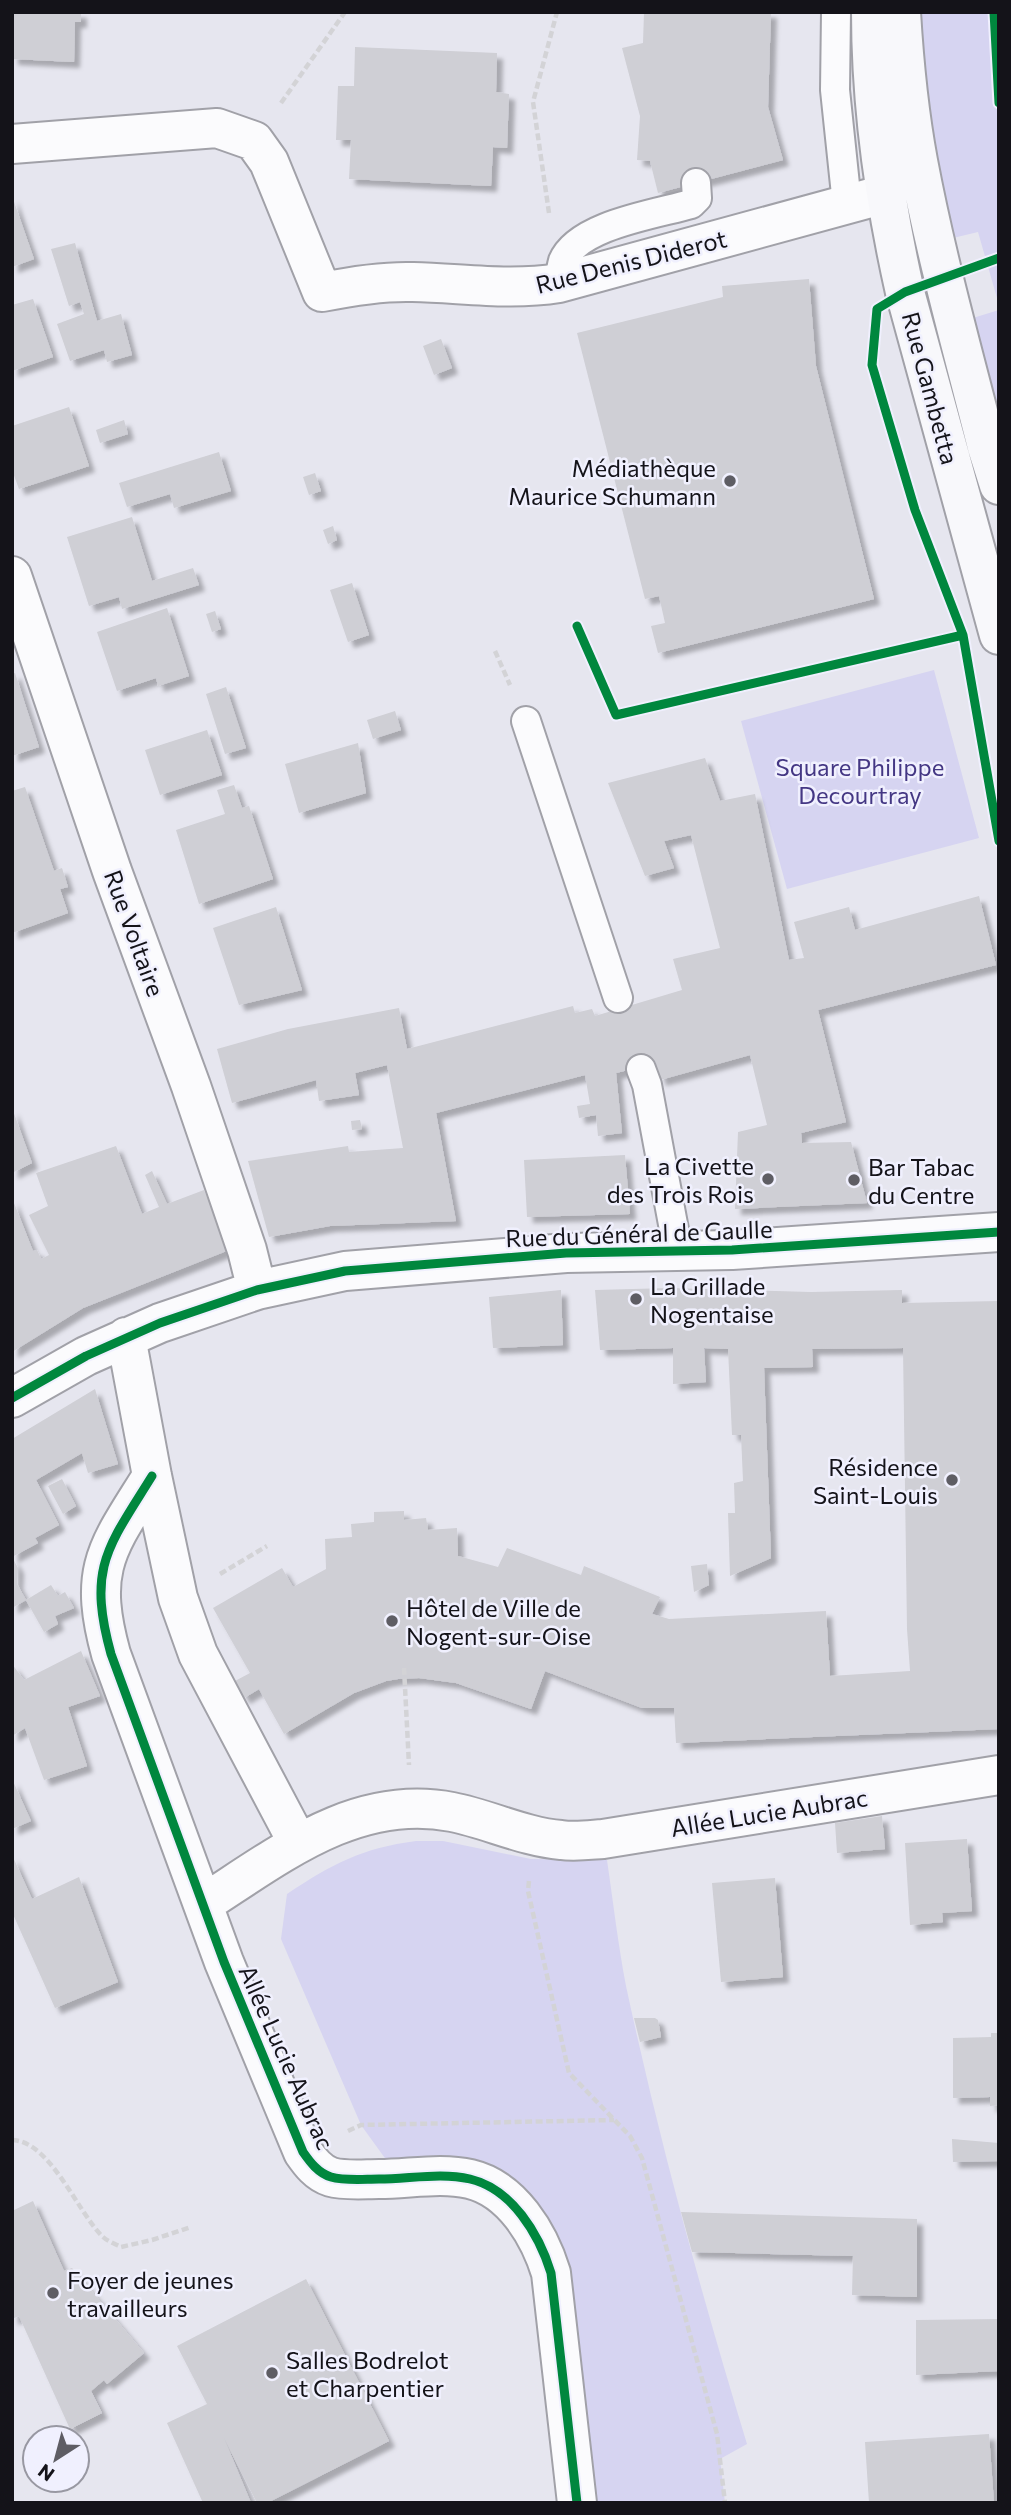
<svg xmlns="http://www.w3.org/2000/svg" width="1011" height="2515" viewBox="0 0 1011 2515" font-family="Commissioner,sans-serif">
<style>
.green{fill:#d6d4f1}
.building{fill:#cfcfd5;filter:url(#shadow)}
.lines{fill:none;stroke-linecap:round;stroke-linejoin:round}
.service-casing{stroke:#a1a1a8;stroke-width:32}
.minor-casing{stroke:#a1a1a8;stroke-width:42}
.secondary-casing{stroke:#a1a1a8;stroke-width:42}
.path{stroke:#d3d3d6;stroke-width:4.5;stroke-dasharray:7 3.5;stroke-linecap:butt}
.service{stroke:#fbfbfd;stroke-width:28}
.minor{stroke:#fbfbfd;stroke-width:38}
.secondary{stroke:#f8f8fb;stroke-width:38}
.cycleway-casing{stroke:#f0f0fe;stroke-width:13}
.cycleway{stroke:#00873e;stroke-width:9}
.poi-dot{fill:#5e5d64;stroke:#f0f0fe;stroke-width:2.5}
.labels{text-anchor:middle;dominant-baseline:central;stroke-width:5;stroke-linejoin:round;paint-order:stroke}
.street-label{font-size:24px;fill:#141319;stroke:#f0f0fe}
.poi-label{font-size:24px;fill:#141319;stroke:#f0f0fe;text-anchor:start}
.park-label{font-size:24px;fill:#443784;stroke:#f0f0fe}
</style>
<defs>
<filter id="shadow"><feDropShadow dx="6" dy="6" stdDeviation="2" flood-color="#0004"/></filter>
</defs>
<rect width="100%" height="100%" fill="#e6e6ef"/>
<path class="green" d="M920,12h79v293l-21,-73 -25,6c-19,-75 -31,-149 -33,-226z
M999,310v114l-26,-106z
M934,670l45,168 -192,51 -46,-168z
M416,1841h27l88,18 76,1c6,41 11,84 19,126 33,154 75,307 121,458l-27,15 5,44h-148l-26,-230 -33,-62 -118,-32 -39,-54 -80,-186 6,-45c45,-30 75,-46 129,-53z"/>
<path class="building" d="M12,12h69v10h-6l-1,40 -62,-3z
M644,12h127l-3,95 15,53 -125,33 -8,-32 -13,-1 3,-44 -18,-68 21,-5z
M355,47l142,6 -1,39 13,2 -2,54 -14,-1 -2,39 -142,-7 2,-39h-15l2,-54h16z
M12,196l22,63 -22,8z
M75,243l22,78 24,-7 11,41 -25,7 -3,-12 -34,11 -13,-37 27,-10 -4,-12 -11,4 -18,-57z
M809,279l7,87 58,233 -216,54 -7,-27 14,-3 -6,-27 -14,3 -68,-266 146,-36 -1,-11z
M33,299l20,58 -41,14v-66z
M441,339l11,29 -18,7 -11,-29z
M69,407l20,59 -70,23 -7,-19v-44z
M124,420l4,14 -28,9 -4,-13z
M219,452l12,39 -57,17 -4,-14 -43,13 -8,-24z
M315,473l6,18 -12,4 -6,-18z
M132,517l20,64 41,-13 6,17 -77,24 -3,-12 -30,9 -22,-69z
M333,526l4,14 -9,4 -5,-14z
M352,583l17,52 -21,7 -18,-52z
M167,608l22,68 -31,10 -2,-8 -39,13 -20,-59z
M215,611l6,18 -9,3 -6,-18z
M15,673l24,74 -27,9v-82z
M226,687l20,61 -21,6 -19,-60z
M395,711l6,19 -28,9 -6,-19z
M207,730l15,45 -62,20 -15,-45z
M358,743l8,50 -67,20 -14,-49z
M705,758l15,43 35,-7 34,166 15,-2 -10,-36 55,-15 6,23 124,-34 17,69 -178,45 28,112 -45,11 1,10 49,-1 16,61 -132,6 3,-77 29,-7 -17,-70 -90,25 -4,-17 -40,10 6,60 -24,3 -2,-21 -17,3 -2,-12 13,-2 -5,-29 -149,38 20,108 -126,5 -61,11 -21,-76 100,-15 1,6 54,-4 -16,-83 -32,8 4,22 -40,6 -3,-21 -84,23 -15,-54 71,-20 111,-21 8,41 166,-43 2,7 17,-4 3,7 87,-26 -9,-31 47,-11 -29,-113 -27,6 10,27 -29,8 -37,-93z
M234,785l8,23 7,-2 24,73 -74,25 -23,-74 49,-16 -8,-24z
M25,787l29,84 8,-3 6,19 -8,2 8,24 -56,20v-142z
M276,907l26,83 -63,15 -26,-77z
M12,1108l20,55 -20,10z
M360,1120l2,9 -10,1 -1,-9z
M116,1146l26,68 17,-7 -14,-32 7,-4 15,33 37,-14 25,60 -146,58 -71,44v-154l21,53 4,-1 4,9 8,-4 -20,-40 19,-9 -12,-33z
M625,1155l5,59 -103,3 -3,-57z
M670,1288l141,4 91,-2v13l97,-2v428l-323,14 -2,-35h-32l-97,-37 -14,38 -75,-26 -37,-5 -21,1 -12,2 -32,12 -70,41 -25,-45 -15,9 -9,-17 15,-8 -37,-65 69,-40 11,19 33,-18 -1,-30 27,-2 -1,-13 23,-2v-10l30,-1v9l22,-2 2,12 29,-2 1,28 40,11 9,-19 74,27 3,-9 76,31 -8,17 17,5 157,-8 4,65 80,-5 -3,-42 -4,-281 -91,1 1,18 -49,1 7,190 -41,18 -2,-63h7l-1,-30 9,-2 -2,-46h-9l-4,-86 -24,-1 2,34 -33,2v-36l-73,2 -5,-60z
M561,1290l2,55 -70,3 -4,-51z
M95,1389l23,75 -30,9 -6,-20 -46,27 23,45 -24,13 3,5 -26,14v-118z
M62,1479l14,27 -13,8 -15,-28z
M12,1557l6,11 -1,16 9,16 -14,8z
M707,1564l2,21 -15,7 -3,-26z
M51,1585l7,11 7,-4 9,16 -19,8 3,8 -14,8 -18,-32z
M81,1651l19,45 -32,11 19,59 -43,14 -19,-52 -13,8v-72l12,16z
M12,1779l19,42 -19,8z
M882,1816l3,33 -48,4 -2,-30z
M967,1839l5,72 -30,2 1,9 -33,3 -5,-82z
M12,1855l20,44 47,-22 39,105 -63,26 -43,-96z
M775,1878l8,99 -62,5 -9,-99z
M634,2018h21l3,2 3,17 -21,5z
M991,2033h8v72l-9,1v-9l-37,1v-60l38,-1z
M952,2139l47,4v18l-46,1z
M33,2201l31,70 8,-3 72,85 -37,31 -3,-4 -13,11 11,22 -32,16 -51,-113 -7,3v-108z
M681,2212l236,7v78l-65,-2 1,-39 -161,-4z
M306,2279l83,162 -122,62h-10l-33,-65 27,65h-48l-36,-80 40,-19 -30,-58z
M999,2319v52l-83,4v-55z
M989,2434l5,69h-125l-4,-61z"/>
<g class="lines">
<defs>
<path id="service" d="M836,12l-1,78 12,114
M559,283c1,-7 2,-15 4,-22 15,-36 93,-47 128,-57l6,-6 -1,-15
M526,721l92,277
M641,1069l6,16 31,166"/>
<path id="minor" d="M12,144l205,-16 37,13 15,21 53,130c30,-6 60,-11 91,-10 49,1 96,9 146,1l326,-89
M12,576l100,295 79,215 56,164 10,40
M126,1337l26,139 26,122 20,56 100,189
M12,1398l74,-42 74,-33 97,-33 88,-19 221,-18 166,-3 267,-18
M152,1476c-44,71 -65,91 -41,178l113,308 79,190c7,10 15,21 28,25 14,4 33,2 48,2 30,0 62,-7 91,0 42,10 69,55 81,94l26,230
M203,1904c75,-48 153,-111 249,-92 36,7 72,25 109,28 14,2 28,0 42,-1l396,-64"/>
<path id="secondary" d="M871,12c0,95 13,187 34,280l94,343
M901,12c3,50 8,101 17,149 18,96 45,191 69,286l12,38"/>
</defs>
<use href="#service" class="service-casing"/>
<use href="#minor" class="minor-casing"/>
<use href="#secondary" class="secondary-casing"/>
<path class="path" d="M281,103l64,-91
M549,213l-16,-111 24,-90
M495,651l15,34
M220,1574l47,-28
M404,1668l5,97
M529,1881l-1,10 41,182 61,63 12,22 75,276 8,69
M348,2131l13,-6 253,-5
M12,2140c38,1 65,71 90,96 5,5 13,8 19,11l31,-7 39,-13"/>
<use href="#service" class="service"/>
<use href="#minor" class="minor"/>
<use href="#secondary" class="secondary"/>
<defs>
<path id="cycleway" d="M994,12l5,91
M999,258l-94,34 -28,17 -5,56 43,145 48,125 36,206
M577,626l39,89 347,-80
M12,1398l74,-42 74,-33 97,-33 88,-19 221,-18 166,-3 267,-18
M152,1476c-44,71 -65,91 -41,178l113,308 79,190c7,10 15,21 28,25 14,4 33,2 48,2 30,0 62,-7 91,0 42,10 69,55 81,94l26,230"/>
</defs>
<use href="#cycleway" class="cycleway-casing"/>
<use href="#cycleway" class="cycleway"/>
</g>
<g class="poi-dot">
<circle cx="730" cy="481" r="7"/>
<circle cx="768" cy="1179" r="7"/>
<circle cx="854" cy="1180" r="7"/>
<circle cx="636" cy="1299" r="7"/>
<circle cx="952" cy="1480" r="7"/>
<circle cx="392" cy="1621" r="7"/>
<circle cx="53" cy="2293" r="7"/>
<circle cx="272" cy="2373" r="7"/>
</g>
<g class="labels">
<g class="street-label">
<text transform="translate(631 261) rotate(-14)">Rue Denis Diderot</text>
<text transform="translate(931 388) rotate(75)">Rue Gambetta</text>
<text transform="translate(135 933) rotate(70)">Rue Voltaire</text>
<text transform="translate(639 1233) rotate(-2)">Rue du Général de Gaulle</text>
<text transform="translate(769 1812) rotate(-9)">Allée Lucie Aubrac</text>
<text transform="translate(287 2057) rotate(66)">Allée Lucie Aubrac</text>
</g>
<g class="poi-label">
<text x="716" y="467" text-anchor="end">Médiathèque<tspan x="716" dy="28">Maurice Schumann</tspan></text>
<text x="754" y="1165" text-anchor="end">La Civette<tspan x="754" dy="28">des Trois Rois</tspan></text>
<text x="868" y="1166">Bar Tabac<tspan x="868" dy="28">du Centre</tspan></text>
<text x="650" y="1285">La Grillade<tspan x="650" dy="28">Nogentaise</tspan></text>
<text x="938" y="1466" text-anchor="end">Résidence<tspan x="938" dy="28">Saint-Louis</tspan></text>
<text x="406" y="1607">Hôtel de Ville de<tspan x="406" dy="28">Nogent-sur-Oise</tspan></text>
<text x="67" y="2279">Foyer de jeunes<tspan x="67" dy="28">travailleurs</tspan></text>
<text x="286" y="2359">Salles Bodrelot<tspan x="286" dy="28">et Charpentier</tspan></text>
</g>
<g class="park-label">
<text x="860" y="766">Square Philippe<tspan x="860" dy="28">Decourtray</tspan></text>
</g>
</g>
<rect width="1011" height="2515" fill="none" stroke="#141319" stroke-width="28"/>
<g transform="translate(56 2459) rotate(216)"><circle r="33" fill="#f0f0fe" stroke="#9898a2" stroke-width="2"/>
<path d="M0-5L12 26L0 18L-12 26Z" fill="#5e5d64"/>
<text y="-10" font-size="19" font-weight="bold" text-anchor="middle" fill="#141319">N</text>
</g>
</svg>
